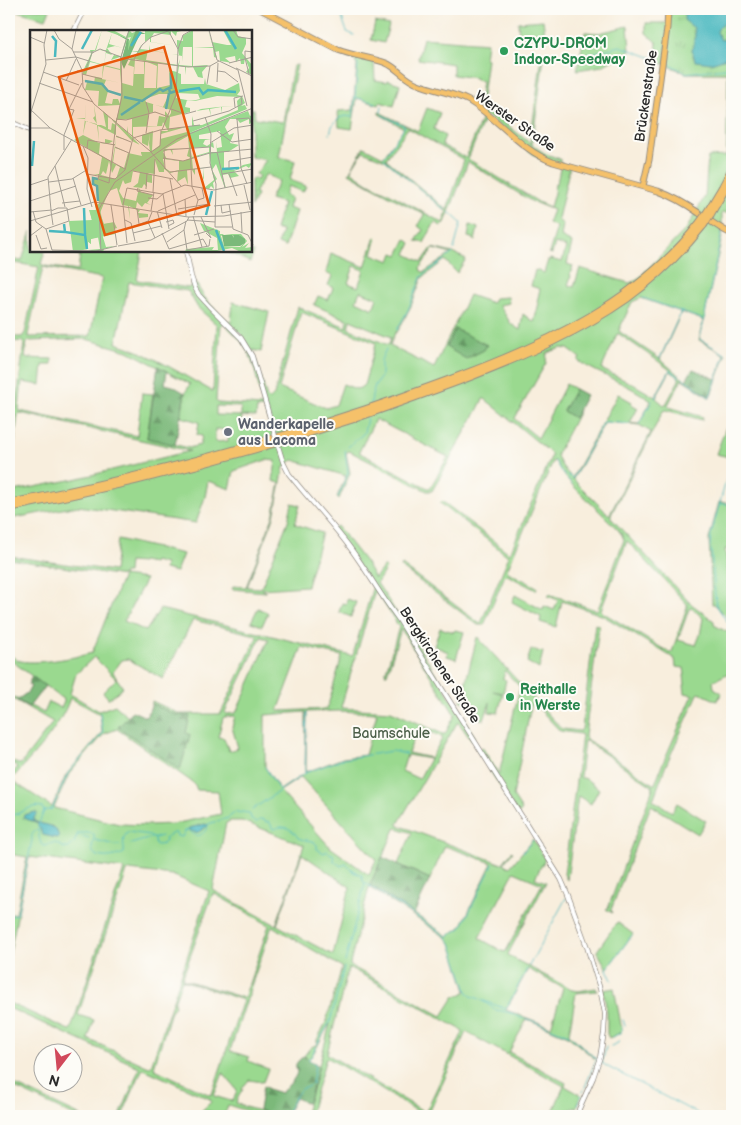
<svg xmlns="http://www.w3.org/2000/svg" width="741" height="1125" viewBox="0 0 741 1125" font-family="'Balsamiq Sans',sans-serif">
<style>
.green{fill:#9ad98f;stroke:#62825d;fill-rule:evenodd}
.forest{fill:url(#forest-firs);stroke:#537252}
.park{fill:url(#park-tufts);stroke:#62825d}
.water{fill:#49b8bf;stroke:#3a7275}
.lines{fill:none;stroke-linecap:round;stroke-linejoin:round}
.stream{stroke:#49b8bf;stroke-width:1}
.minor-casing{stroke:#928c84;stroke-width:5.5}
.major-casing{stroke:#928c84;stroke-width:7}
.highway-casing{stroke:#928c84;stroke-width:8}
.minor{stroke:#fff;stroke-width:4}
.major{stroke:#f5c16b;stroke-width:5}
.highway{stroke:#f5c16b;stroke-width:6}
.minor-bridge-casing{stroke:#928c84;stroke-width:5.5;stroke-linecap:butt}
.highway-bridge-casing{stroke:#928c84;stroke-width:8;stroke-linecap:butt}
.minor-bridge{stroke:#fff;stroke-width:4}
.highway-bridge{stroke:#f5c16b;stroke-width:6}
.leisure-dot{fill:#2e9e5b;stroke:#fdfcf7;stroke-width:2}
.worship-dot{fill:#6b7280;stroke:#fdfcf7;stroke-width:2}
.labels{text-anchor:middle;dominant-baseline:central;stroke-width:4;stroke-linejoin:round;paint-order:stroke}
.leisure-label{font-size:14px;font-weight:bold;fill:#27864d;stroke:#fdfcf7;text-anchor:start}
.street-label{font-size:14px;fill:#2b2b2b;stroke:#fdfcf7}
.worship-label{font-size:14px;font-weight:bold;fill:#5b616d;stroke:#fdfcf7;text-anchor:start}
.park-label{font-size:14px;fill:#4c5f49;stroke:#fdfcf7}
.inset-river{fill:none;stroke:#49b8bf;stroke-width:2.5}
.inset-road{fill:none;stroke:#a6a096;stroke-width:1}
.view{fill:#e8590c;fill-opacity:0.15;stroke:#e8590c;stroke-width:2.5}
.inset-edge{fill:none;stroke:#2b2b2b;stroke-width:2.5}
</style>
<defs>
<pattern id="forest-firs" width="22" height="20" patternUnits="userSpaceOnUse" patternTransform="scale(1.25)"><rect width="22" height="20" fill="#7bb97a"/><path d="M5 1l3.5 6h-7zM16 11l3.5 6h-7z" fill="#659764"/></pattern>
<pattern id="park-tufts" width="24" height="20" patternUnits="userSpaceOnUse" patternTransform="scale(1.25)"><rect width="24" height="20" fill="#9ad98f"/><path d="M3 7l-1-3M5 7V3M7 7l1-3M15 17l-1-3M17 17v-4M19 17l1-3" fill="none" stroke="#85ba7c"/></pattern>
</defs>
<rect width="100%" height="100%" fill="#fdfcf7"/>
<filter id="ink" filterUnits="userSpaceOnUse"><feTurbulence type="fractalNoise" baseFrequency=".02" numOctaves="2"/><feDisplacementMap in="SourceGraphic" scale="10" xChannelSelector="R" yChannelSelector="G"/><feConvolveMatrix kernelMatrix="1 2 1 2 8 2 1 2 1" color-interpolation-filters="sRGB"/></filter>
<filter id="wash" filterUnits="userSpaceOnUse"><feTurbulence type="fractalNoise" baseFrequency=".0096" numOctaves="4" result="noise"/><feDisplacementMap in="SourceGraphic" scale="20" xChannelSelector="R" yChannelSelector="G"/><feGaussianBlur stdDeviation="1.12" result="paint"/><feColorMatrix in="noise" values="0 0 0 0 0 0 0 0 0 0 0 0 0 0 0 0 0 1.4 0 .05"/><feComposite in="paint" operator="in"/></filter>
<g filter="url(#wash)">
<rect width="100%" height="100%" fill="#f8eedd"/>
<path class="green" d="M10,9h40l-4,10z
M543,20l2,15 -26,2 -1,-15z
M375,22l14,3 -5,18 -13,-3z
M646,23h23l63,33v157h-10v19h1l-23,106 1,2 25,15 -16,43 -28,-19 -14,26 1,2 34,10 -1,3 -36,-10 -3,1 -52,104v3l79,85 24,18v4l17,9 1,2v37l-1,-1 -18,9 1,7 8,5 -5,8 -17,-8 -2,1 -32,71 -13,35 19,12 5,-9 29,18 -8,13 -47,-29 -40,105 1,3 -6,-4 2,-1 45,-120 -1,-2 -66,-45h-2l-4,36 6,2 13,10 -8,15 -13,-8 -11,84 -3,-6 18,-139 -2,-1 -20,-3 -28,-30 -19,95 9,14 -4,5 -41,-65 5,-3 17,27 21,-87 -15,-16 -2,8 3,1 -3,13 -10,-2 10,3 -5,19 -9,-1 1,-10 -6,18 -7,-2 2,-12 -18,-5 16,-64 3,1 1,3 79,86 3,2 17,2 2,-2 13,-105 4,2 -14,110 1,3 67,45h2l7,-19 31,-70 -8,-2 -1,-8h1l-1,-10h1l-1,-7 -8,-1 -1,-8 -73,-44 -5,-1 -1,-1 -34,-12 -6,26 -16,-5 1,-5 -29,-15 3,-7 28,15 1,-4 10,4 4,-10 -10,-4 1,-2 47,16 2,-1 26,-69c-2,-8 -11,-15 -17,-21 -18,-19 -40,-35 -52,-58h-2l-46,109 1,2 29,15 -1,3 -29,-15h-2l-21,50h-6l-77,-58 1,-2 77,58h2l27,-65v-2l-68,-53 2,-2 67,52h1l41,-96v-3l-5,-5 -61,-50h-2l-6,12 -45,80h-5l-78,-40 -3,2 4,20 -11,26 -2,-2 9,-21 -53,-16 -5,3v2l-4,2 -10,50 -27,70 14,1 27,-67 4,-18 8,2 -5,19 27,9 -15,53 -45,3 4,3 -34,-3 1,-3 13,1 27,-70 7,-34 -7,-2 3,-20 -10,-1 -32,11 -4,18 -22,-8 -3,16 -9,26 -118,-17 -69,13v-9l3,-1 -2,-10 -1,-1v-6l66,-13 115,-28 -170,-38 -2,2 -9,76v-20l6,-57 -6,-3v-3l5,1 2,-1 8,-65 -2,-2 -13,1v-5h13l3,-4 14,-66 -30,-5v-3l13,2 9,-30v20h14l-4,13 4,2 33,5 2,-16 -5,-1v-3h67l-5,29 52,8 3,-2v-2l4,-1c8,17 21,29 35,40l2,-21 36,10 -8,40 -8,-2 14,48 3,1 4,-4 24,-88 48,20 2,-7 -34,-15 4,-9 10,4 5,-12 -5,-3 4,-9 -6,-3 5,-20 34,14 10,-30 2,1 -5,16 18,7 3,-8 5,2 8,-16 5,4 -5,11 16,8 10,-14 21,5 13,6 -9,14 -12,-13 -23,18 -11,28 -13,25 -3,2 -5,12v1l44,22 35,-73 23,8 2,-5 14,-1 1,6 -10,2 12,19 9,6 3,-16 11,8 5,-19 -2,-1 3,-13 -9,-3 4,-16 9,3 4,-13 1,1 1,-2 12,3 4,-15 -11,-4 -3,11 -3,-1 8,-26 -9,-4 5,-13 -22,-9 -63,-39 -23,61 -4,3 -6,-4 -11,21 -8,-2 7,-11 -5,-4 7,-11c-25,-14 -52,-27 -76,-42l15,-26 19,10 21,-29 -25,-14v-2l39,19 9,-23 13,5 -6,16 11,7 -3,9 24,13 17,-43v-2l-15,-15 10,6h1l3,-23 -6,-1v-2l-23,-3v-11l-35,-5 5,-21 64,5 -2,15 2,1 -6,46 5,3 44,35 12,-87 2,1 -12,88 14,9 14,5v5l-16,-3 -6,-3 -52,-43 -18,44 72,44 10,4 4,-14 1,-10h2l4,-19 9,2 -12,53 1,2 4,3 -2,13 11,6 -5,21 6,2 -3,9 1,1 -3,9 6,2 6,-19 49,15 8,-3 50,-52 8,-14 10,-18 3,-39 19,-1 1,-83h-42l-22,-9 -8,-1 -3,-2 3,-1 1,-17 -11,-10zM408,128l56,32 -17,50 -61,-51zM363,151l22,9 62,52 -4,11 -56,-31 -19,-9 -16,-11 -1,-2zM433,249l18,5 -27,18 -3,-1 -1,-3zM354,266l10,4 -6,17 -10,-4zM43,267l59,11 -12,58 -61,1 -1,-2zM129,282l59,9 10,17 19,17 -4,66h-1c-31,-17 -62,-38 -96,-48zM360,291l17,7 -4,11 -17,-8zM641,298l40,14 -21,47 -40,-27 -1,-2 13,-28zM301,312l75,31 -12,42 -4,3 -4,1 -13,-5 -7,21 -10,3 -47,-20zM681,313h2l20,7 -4,20 25,14 1,2 -15,40h-1l-28,-19 -21,-18zM350,320l41,17 -2,7 -1,1 -40,-17zM224,323c9,10 20,19 25,31 7,16 9,33 14,50l-1,2 -44,-3 -2,-2 5,-76zM617,334h2l39,27 12,9 -15,27 -22,-13 -30,-14 -1,-2zM86,339l42,12 62,33 -5,9 -4,24 18,5 -2,13 5,1 -2,9 -11,3 -42,-10 6,-44 -11,-1 -5,43 -117,-25 -1,-2 3,-27 19,3 2,-20h9v-6l-27,-1 2,-16 1,-1zM561,348l7,1 12,9 -2,3c24,15 51,23 73,40l-12,23 -9,-1 8,-15 -7,-4 1,-2 -14,-8 -46,84c-6,-7 -14,-15 -15,-24l22,-43 -2,-1 -3,7 -11,-6 12,-22 -9,-5 -28,54 -22,-18 -1,-2 31,-55 1,-10zM670,371l9,6v3l-13,24 -2,1 -8,-7zM216,406l25,1v9l-25,-1zM257,408l9,1 5,18 -30,-2 1,-9 14,1zM375,419l73,38 -18,31h-2l-68,-35v-3l13,-26zM605,422l34,3 12,7 -41,82h-2l-35,-35zM215,429l14,1 -1,11 -13,1zM627,541l60,63v3l-15,45 -2,1 -68,-41 -1,-2zM692,608l11,10 -3,17 -4,10 -18,-5 11,-31z
M628,26l2,25 -28,15 -25,4 8,-38 14,1z
M348,56l26,6 1,18 12,2 1,-2 12,4 -6,22 -14,-4 -1,3 -22,-7 -5,31 -13,-2 -1,-16 15,-1 4,-45 -4,-6 -6,-1z
M297,65l-9,43 -9,49 16,4 -5,19 16,6 -3,6 -15,-6 -3,9 6,3 -3,10 9,3 -12,36 -7,-3 4,-13 -7,-2 8,-26 -13,-4 9,-18 -13,-7 -12,19 3,2 -6,12v-26l2,-3 4,2 2,-4 -3,-2 10,-14 -15,-3v-48h3l1,9 28,4 10,-56z
M470,225l8,3 -3,13 -3,-2v-1l-4,-1z
M225,251h26l3,1 -4,10z
M726,427l6,2v18l-3,10 -13,-3z
M719,502l13,2v45h-7l7,49v24l-18,-18h-2l-3,-65z
M337,526l29,37 9,15 9,-12 2,2 -9,15 39,59 59,95 -4,3 -12,-17h-2l-59,101v1l104,39 10,-13 1,1 -10,12 7,3 23,-28 12,20 -10,19 11,4 -38,72 1,2 63,34 6,1 18,-3 1,3 -21,2 -7,41 26,24v1l-27,-23 -41,-17 -18,33 57,31 -1,3 16,9 -4,12c-9,2 -18,9 -26,9l13,-30 -98,-54 -37,81 3,3h-8v-1l-96,-57h-2l-17,58h-5l12,-39 14,-53c-7,8 -14,30 -22,35l-4,-3 6,-8 7,-4v-4l9,-18 16,-55 -70,-41 -23,66v4l-2,3 -17,52 19,6 -1,4 20,8 -5,13 -14,-2 -7,8 1,2 -3,3 -4,10 9,4 19,5 -1,4 -35,-11 -4,11 -16,-5 -6,5h-6l15,-14 -1,-3 -66,-30 -2,1 -20,46h-2l19,-47v-2l-130,-59v-5l60,27 2,-1 53,-160 -95,-12 -20,101v-43l7,-2 11,-56 -18,-3v-78l8,-8 -1,-2 -7,-3v-3l9,4h3l32,-42 -40,-23 -4,5v-7l3,2 1,-2 31,16 5,-11 12,6 3,-6v-2l-55,-41v-5c3,2 6,5 9,6 13,6 60,-3 74,-7l31,-77 -114,-17v-3l105,15 4,-32 65,15 -7,18 -12,-3 1,-5 -11,-3 -1,2 -11,-2v2l-13,-1 -1,11h-4l-1,3 23,3 -22,42 22,10 14,-22 99,24h4l1,1 88,22 1,-1 20,-69 -41,-57zM375,591h1l23,36 -14,47h2l14,-45 54,86 -10,19h-2l-52,-23 -49,-3 -1,-1zM193,620l63,15 1,2 -36,76 -2,1h-39l-28,-13v3l27,12 7,17 -68,-6 10,-10 -13,-12 -16,6 -29,-17 6,-20 18,-17 22,22 -13,13 6,7 14,-12 -6,-8 -4,-7 9,-12 6,-1 35,20zM261,637l8,2 -33,74 -10,1 -1,-2zM302,647l40,9 -15,53 -49,2zM70,698l30,16 2,19 -36,42 -14,32 -41,-27c22,-25 48,-50 59,-82zM338,711l39,2 -12,42 -22,3 -37,14 1,-60zM306,712l-1,61 -25,17 -15,-23v-52zM235,716l-3,11 6,21 -9,3 -5,-13 -6,-1 5,-19 1,-1zM419,727l23,10v2l-11,19 -23,-5zM117,729l75,53 3,3 2,5 21,1 3,23 -48,10 -25,1 -29,-1 -65,-16 15,-34 35,-40zM407,755l23,4 -11,20 -17,-8zM301,777l75,83 -7,15 -39,-28 -50,-56zM230,821h12l62,24 -28,80 -63,-35 13,-67zM39,823l15,4 3,5 -1,6 -14,-4 -2,-6 -2,-2zM397,828l15,5 -14,31 32,15 15,-33 47,17 -31,64 -13,9 -78,-51 25,-56zM302,854l48,33 -17,68 -56,-30zM129,870l43,5 37,16 -58,175 -2,1 -61,-28 6,-19 -16,-5 49,-144zM514,872l28,12 -36,67 -2,1 -25,-14zM369,887l78,51 4,5 15,48 -4,3 -8,3 -12,19 -91,-50 -1,-2zM213,893l56,32 -25,73 -62,-19zM350,968l112,62 1,2 -37,79 -1,1 -98,-58 21,-85zM528,969l35,19 -12,39 -45,-17zM182,980l61,20 -31,94 -2,1 -55,-26 -1,-2 17,-56 4,-5 -1,-4zM223,1073l14,17 -3,9 -3,2 -17,-5z
M347,599l9,3 -5,15 -12,-5 3,-9 4,1z
M258,608l10,5 -6,13 -11,-4z
M440,628l14,4 1,-2 9,2 -8,27 -9,-3 1,-4 -14,-6z
M531,650l12,2 -4,17 -12,-7z
M617,922l16,12 -26,35 -10,-18z
M614,988l8,42 -4,4 -9,4 -2,-4v-22l-4,-22z
M9,1082l72,34h-7l-65,-31z"/>
<path class="forest" d="M455,329l32,16 -3,5 -18,9 -20,-12z
M158,366l9,5 -2,13 8,2 12,7 -10,52 -28,-7z
M693,369l23,10 -6,17h-1l-23,-16z
M575,389l11,6 -12,23 -11,-7z
M32,676l13,10 -16,21 -12,-7 11,-8 3,-6 -3,-1z
M152,704l25,11 13,1 -4,17 4,2 -10,35 -62,-43 10,-10 4,-6 14,6z
M382,857l48,22 -16,35 -44,-29z
M304,1056l15,11 -11,36 -13,-5c-10,20 -10,18 -32,18l1,-4 -5,-2 4,-24 8,4 10,3c4,-5 11,-10 14,-16 6,-10 -7,-9 9,-21z"/>
<path class="park" d="M670,9h62v169l-6,-1 2,-104h-42l-22,-9z"/>
<path class="water" d="M686,9h39l7,3v15l-5,-4c-6,1 -8,3 -10,9l4,8 8,-2 3,-6v24l-21,7 -16,-2 -3,-11 3,-14 -1,-8 -10,-8v-5z
M35,812l2,1 -3,5v3c13,6 21,1 25,16l-3,1 -13,-3 -1,-1 -2,-6 -2,-2v-3l-15,-5 1,-3z
M205,824l3,1v1c-10,5 -9,10 -20,3l1,-1z"/>
<g class="lines">
<path class="stream" d="M339,9l8,23 7,3
M585,55l35,-9 38,14
M354,58l4,6 -3,33 13,4
M666,62l20,11 46,-6
M370,101l9,3
M729,110l2,-28 1,-4
M381,112l1,-6
M382,115l23,11 -21,31
M339,118l6,-2 8,1 2,-20
M330,134l2,-8 6,-7
M384,159l61,51
M728,208l4,-6
M449,212l12,11 -7,26
M446,258l7,-5
M435,266l9,-6
M428,271l6,-4
M419,283l3,-7 5,-4
M643,298l61,22
M397,330l11,-20 10,-25
M660,358l21,-46
M683,378l26,19 1,-1 15,-40v-2l-24,-14 -1,-1 22,-107
M655,398l15,-28 9,7
M371,405l1,-10 3,-10 6,-8v-17l5,-11
M639,424l13,-23
M348,447l16,-14 3,-15
M555,461l5,9 12,14
M728,463l4,-14
M568,475l4,3h1l31,-56h2l24,2
M338,497l10,-24 -3,-23
M720,504h12
M710,547l1,-13 19,-67
M711,549l5,56 16,24
M732,634v1
M265,767l14,23
M305,773l2,-60
M252,810l53,-37 38,-14 49,-8 14,3
M44,811l8,-2 16,-36 35,-40 -3,-20
M9,815c12,1 19,-11 33,-8l2,4 -6,15 1,2c-1,4 0,14 4,18 4,0 7,-3 11,-3 7,1 7,6 15,5l5,-5 4,-10h10l6,1c1,6 -2,8 -2,13 -1,15 24,10 32,6 1,-8 -4,-16 5,-21l21,3 2,3h2l1,6 3,1 5,-1 3,-3 -1,-3 8,-5h3l1,3 5,1 3,-6 3,-1c7,5 10,9 17,1 3,-4 2,-1 3,-7l20,-6 9,-7 1,2 4,-1 7,1 3,7 4,2 6,-3 4,3 3,-1 4,8c2,0 5,-2 8,-2 8,0 14,5 17,11 7,3 15,1 19,7v4l7,4 3,-2 4,3h2l1,7 7,5 5,-2 3,2 4,6 9,3 1,6 2,2 81,53 5,7 16,48 4,5 9,3 16,11 6,1 10,2 9,5 7,1 41,16 26,23 13,9 94,49
M78,835l11,3
M155,838l6,-2
M95,840l20,5h5
M131,844l20,-6
M523,852l10,-12
M350,868l7,4
M9,916l8,-2 15,-74c-1,-5 1,-9 6,-10
M448,936l13,-8 32,-64
M345,962l20,-79
M529,966l37,-68
M612,980l-5,-11 25,-34
M484,1001l22,8 21,-40
M623,1020l2,6
M612,1037l9,-4 1,-6
M611,1046l7,-3 1,-2
M602,1063l4,-16
M583,1092l13,-32
M578,1105l4,-10
M280,1116c8,-4 9,-9 14,-17 2,-4 5,-7 8,-11h3l7,-4 3,-19 -7,-6 4,-3 3,-8 15,-26 14,-55
M576,1116v-2"/>
</g>
</g>
<g filter="url(#ink)">
<g class="lines">
<defs>
<path id="minor" d="M74,31l11,-22
M9,121l22,10
M186,251l5,25 4,12 4,7 10,11 32,32 11,18 22,76
M279,449l4,13 6,12c19,24 40,46 59,71 18,24 33,51 51,75l162,259 7,16 19,52 13,42 5,25 -1,19 -4,24 -7,21 -14,31 -1,7"/>
<path id="major" d="M260,9l78,41c15,6 32,7 48,13 12,5 19,17 32,21 17,7 34,8 51,17 29,17 51,49 84,61l105,29c14,5 28,13 41,22 11,8 21,16 33,21
M643,186l6,-26 18,-132 1,-19"/>
<path id="highway" d="M707,212l15,-25 10,-19
M711,214l21,-36
M9,503c121,-23 240,-55 357,-94 30,-10 60,-21 90,-32 92,-34 183,-76 244,-155
M9,508c117,-22 232,-52 345,-89 40,-14 80,-28 119,-43 53,-21 107,-44 154,-77 29,-21 55,-46 77,-74"/>
</defs>
<use href="#minor" class="minor-casing"/>
<use href="#major" class="major-casing"/>
<use href="#highway" class="highway-casing"/>
<use href="#minor" class="minor"/>
<use href="#major" class="major"/>
<use href="#highway" class="highway"/>
<defs>
<path id="minor-bridge" d="M274,432l5,17"/>
<path id="highway-bridge" d="M700,222l7,-10
M704,225l7,-11"/>
</defs>
<use href="#minor-bridge" class="minor-bridge-casing"/>
<use href="#highway-bridge" class="highway-bridge-casing"/>
<use href="#minor-bridge" class="minor-bridge"/>
<use href="#highway-bridge" class="highway-bridge"/>
</g>
</g>
<g class="leisure-dot">
<circle cx="504" cy="51" r="5"/>
<circle cx="510" cy="697" r="5"/>
</g>
<circle class="worship-dot" cx="228" cy="432" r="5"/>
<g class="labels">
<g class="leisure-label">
<text x="514" y="43">CZYPU-DROM<tspan x="514" dy="16">Indoor-Speedway</tspan></text>
<text x="520" y="689">Reithalle<tspan x="520" dy="16">in Werste</tspan></text>
</g>
<g class="street-label">
<text transform="translate(646 96) rotate(-82)">Brückenstraße</text>
<text transform="translate(515 121) rotate(35)">Werster Straße</text>
<text transform="translate(440 665) rotate(57)">Bergkirchener Straße</text>
</g>
<g class="worship-label">
<text x="238" y="424">Wanderkapelle<tspan x="238" dy="16">aus Lacoma</tspan></text>
</g>
<g class="park-label">
<text x="391" y="733">Baumschule</text>
</g>
</g>
<g transform="translate(30 30)">
<rect width="222" height="222" fill="#f8eedd"/>
<path d="M72,0l-6,20h10l6,-17 -8,-3h9l13,7 3,-7 3,3 8,-3 -12,20 -2,-7 -5,14 1,26 11,3 1,-19 -6,-2 3,-6 -4,-1 8,-1 3,-5h-8l8,-1 3,-6 -1,4 9,1 1,-5v5l20,4 -22,-4 -2,10 32,5 2,-6 -1,6 13,1v-19h-9l-1,15v-6l-10,-2 7,1 -2,-9 -27,-4v-4l-5,4v-12h41l-9,2 -1,4 -5,-5v4l-17,-2 -3,5v4l26,4v-6l6,1 -1,-5 11,-6v17h20l-5,-17 4,12 15,3h4l-8,-15h13l2,6 8,2 1,-8 -1,8 6,1 -6,-1v6l5,1 -5,-1 -4,9 10,12v10l-6,-3 3,-4 -4,-10 -1,6h-3l-1,-6 -4,4 -1,-6 -10,2 6,5 -4,-1 -7,-1 -1,-10 -4,1 2,6 -3,-1 -1,-9 -20,-1v19l15,-1 -6,7 1,6 -5,-1 -5,-10h-7l-1,8v-8l-6,-1 -1,7 3,1v10h23l1,-6 1,6 19,6 14,-7 1,8 -3,4 5,1 3,7 -4,3 4,-1 2,4 -60,25 61,-23 2,5 2,-1v8l-3,1v-5l-9,4 -3,-4h-7l-5,8 4,8 5,-2 -4,10 9,2 -11,7 1,10 -1,-10h-4v16l11,2 8,-5 9,-2 -3,5 -3,-2 -12,5 5,5 -9,2 -2,-4 -6,1 4,13h-1l-9,-24 -4,6 5,9 -4,4 1,6 -3,-3 -2,3 -5,-1 10,-8 -3,-13 -7,1v10l-1,2 1,-12 -9,1v6l-3,-5h-5l1,15 -3,-8 -8,5 1,-11 -8,2 -6,-4v3h-5l-4,-12v14l-8,-1 5,2v8l-5,-1v5l-3,-3 -2,4 -9,-1 5,-4 2,-11 -7,-1 -2,11 -6,2 -2,-4 -4,11 4,7 13,3 3,-13 2,4 12,3 -6,8 4,2 -6,-2 -3,4 -5,-5 -1,6 4,2 -2,3 10,1v3l-9,1 -2,-8 -8,-4 1,13 -2,-13 -6,-1 -5,-17 -8,3 -9,22 4,11 10,-2 3,6 -3,1 1,5h-13l4,13 9,-1 -11,3 -1,3 -3,-1 -4,1 -8,-2 12,-1 -2,-12 -8,2 1,5 -3,-3v8l-15,3 -4,-31 23,-1 -3,-10h7l-1,-5 4,-1 -2,-18 -5,-2 1,-6 5,1 1,-4 -6,-1h6l3,-17 -28,-17 9,-5 2,-16 -9,-1h9l1,-17 -1,20 12,3 -4,-6 2,-2 -1,-12 3,21h4l5,2 -3,-16 8,8 -3,-2v12l3,1 1,-7 4,2v10l-18,-9 1,15 -2,-16 -11,-4 -3,14 16,8h6v-4l8,2 -5,3 -8,-1 -1,11 13,8 3,-17 -5,-1h5l1,-7v-1l14,5 -14,-4 -1,10 12,5 -12,-4 -2,15 11,5 4,-15 14,3 -1,-3v-5v4h9l-1,-9 1,-10 -2,13 -6,-3v-8l11,-4 -1,20 8,-6v-6l27,-7 -1,-5 -25,7v-3h7l-5,-9 -1,4 -29,1v11l7,7 -8,-4 -20,-21 4,1 4,-16 -22,1 1,-15 -14,-1 2,-8 -5,-2 12,3 1,-6 -12,-3v-3l8,-17 -1,-4h5zM82,3l15,5 4,-1 -3,6 -2,-4 -3,9 -14,-4zM85,16l8,2 -2,8 -7,-1 -3,5 9,-3v12l-16,-4 2,-12 6,2 -5,-7zM70,20l6,1 -2,14 -14,-4 3,-10zM105,29l9,2v13h-10zM115,31l12,5 -1,22h-12zM60,32l13,3 -1,13 -16,-3zM128,33l20,3 -1,6 -8,-2 1,15 -13,3zM74,36l16,4 1,13 -19,-4zM76,50l15,3v12l-14,-5 -3,-5zM78,61l13,4 -1,9 -2,-5h-5l-1,5 -7,-1zM147,63l21,1 2,5 -8,2 -16,-3zM129,64h10l-6,13 -17,-5 -1,-3zM187,66l1,11 -17,2 -5,2 13,-2 2,7 -1,-7 11,-2 1,6v-6l12,-1 -16,1 -1,-11 24,1 -4,4 1,9 -36,15h-8l-2,-9v10l-23,3 1,-12 20,-5v-4l-5,-1 2,-7 8,1 -1,8 1,-8zM123,74l18,6v3l-2,3 -4,-5v6l-6,-1 -2,10h-10l2,-13 10,-1h-6zM102,89v18l-4,-4v-7l-1,6 -11,-9 1,-3zM190,101l2,16 -5,1 -1,-7 1,11h-6l-1,-6 4,2 -1,-6 -6,4 -4,-2 2,-4 6,-1h-12v-4zM158,106l1,12 -24,1 14,-8zM179,117v5l-17,5 -2,-9zM159,118l-2,8 4,2 -8,3 -16,-2 -4,-7 7,-3 3,6 -1,-6zM179,123l2,14 -18,2 -1,-11zM133,129l16,2v9l-8,2 -6,-4zM79,131l3,12 4,-8 4,2 -4,12 -15,-4 2,-4 3,3zM170,193l20,8v3h21l6,7 -5,6 7,-4 -4,5 7,-1v4l-11,1 -9,-4 -15,3 -32,1 1,-3 28,-2 -2,3h6l-1,-12 -13,-7zM194,204l8,1 2,6 -1,-6h6l6,7 -5,5 -16,-1 -3,-10z" fill="#9ad98f" fill-rule="evenodd"/>
<path d="M106,0l10,4h-6l-16,35 -3,-7 6,-22 -11,-6 13,5 -1,11zM192,205h10l2,3 -1,-3h6l6,4v4l-5,3h-16z" fill="#7bb97a"/>
<path d="M70,179l3,15 10,-1 2,11 -24,5v5l-4,-3 -1,8 -4,-14 -11,-2 -2,-12h23l-2,-10z" fill="#9ad98f"/>
<path class="inset-river" d="M195,0l11,19M22,6l4,5 -1,16M101,16l10,-14M52,19l10,-19M55,51l17,3 6,7 13,4M141,59v-16M149,61l20,-3 4,6 5,-4 28,2M94,67l18,4 18,-12 3,2 6,-3 1,5 6,-2M136,79l3,-16M91,85l19,-13M2,136l2,-25M192,139l17,-1M68,149l-5,-1v6l4,2 1,15M54,178l1,26M176,185l6,-24M34,194l1,8 20,3 2,14M186,200l8,21M19,201l16,1"/>
<path class="inset-road" d="M24,0l5,9 13,10 10,21 1,17 11,17 56,47 31,35M179,0l8,30 21,10 9,36M203,0l5,7 15,2M139,2l9,17M0,7l14,6M42,19l4,-19M43,22h21M215,28l4,16M215,28v-7l8,1M104,29l8,-14 9,-8 20,-7M16,30l30,-3 13,4M199,33l24,-6M206,38l16,8M47,41h8l7,-18 8,-4 26,10 62,8 22,-1 9,-5M188,41l7,1 13,10M13,42l36,13M52,44l20,5M36,51l10,-22M187,52l1,-19M9,53l54,19M177,54l3,-18M205,77l-1,-9 9,-2M0,79l20,19 75,41M141,79l14,5 11,-3M0,85l16,-51 -2,-19 3,-15M175,87l6,17 -1,29 6,21 -1,43h17M86,89l10,1 29,-8 14,5M206,89l13,-1 2,4M207,89l4,49 6,16M163,91l36,-10 13,-7 -1,-8M86,93l6,-27 -1,-39 8,-27M0,98h20M132,100l14,-35 2,-46 5,-14 9,-5M187,101l15,11 21,-3M116,103l3,-20 -3,-11M86,106l15,6M103,108l27,-8 40,-5M180,113l24,-15 19,-3M53,116l5,12 -1,31 5,18M85,117l14,6M57,118l1,-8 27,5M160,118l2,39M34,120v-15l10,-25 -5,-1 13,-26M121,122l9,-6 1,-16M187,122l4,17M133,128l20,3 27,-8 43,-4M25,136l10,41M199,138v-7l24,-4M135,139l-1,-19 46,-3M191,139l4,19M95,140l8,-32M103,141l40,8M140,142l41,-5M57,144l28,5 10,-9M69,144l-1,5 11,4 7,-60M192,144l31,-5M199,144l8,22M43,148l8,27M140,149l7,36M19,152l23,-3 16,-10M0,155l18,-6M214,155l6,25M162,157l6,13 -4,15M97,158l35,6 23,-9 29,5 39,-8M108,158l-1,3 16,4M116,159l1,-16M123,162l2,-33M133,164l6,35M118,168l9,1 6,-5M155,169l1,17M168,170l6,-2 -2,-10M0,171l46,-15M32,173l18,-2M199,174l4,25 15,6 5,10M81,175l6,40M93,175l4,38M93,175l4,-17M191,175l1,8 9,-2M184,176l39,-4M107,179l2,15M148,179l31,-5M21,180l-3,-33 24,-38M3,181l3,11 10,7M121,181l3,-19M127,181l5,17M128,181l37,-16M0,182l22,-2M122,182l-4,10 7,16M211,182l1,20M163,186l9,31M171,187l10,21 -5,-5M95,190l6,3 4,18M157,190l28,2M0,191l64,-19 94,15 36,-1 29,-5M156,191l-2,9 3,20 22,-4 1,-7M136,192l7,-2 1,3 -6,3M23,195l-2,-14 7,-3h9l2,13M102,197l16,-6M16,199l23,-8M16,199l6,21M103,203l28,-7M132,203l7,16 34,-10 4,7M6,205l5,14 6,-1M164,205l20,-6M0,206l12,-9M137,212l17,-12M88,216l33,-6 36,-19 2,-4M22,220l44,1 21,-5M71,222l-2,-43 16,-27 62,-43 76,-31"/>
<path class="view" d="M134,17l45,158 -104,30 -46,-158z"/>
<rect width="222" height="222" class="inset-edge"/>
</g>
<rect width="741" height="1125" fill="none" stroke="#fdfcf7" stroke-width="30"/>
<g transform="translate(58 1068) rotate(196)"><circle r="24" fill="#fdfcf7" stroke="#a9a8a5"/>
<path d="M0-4L9 19L0 12L-9 19Z" fill="#d1495b"/>
<text y="-8" font-size="14" font-weight="bold" text-anchor="middle" fill="#2b2b2b">N</text>
</g>
</svg>
